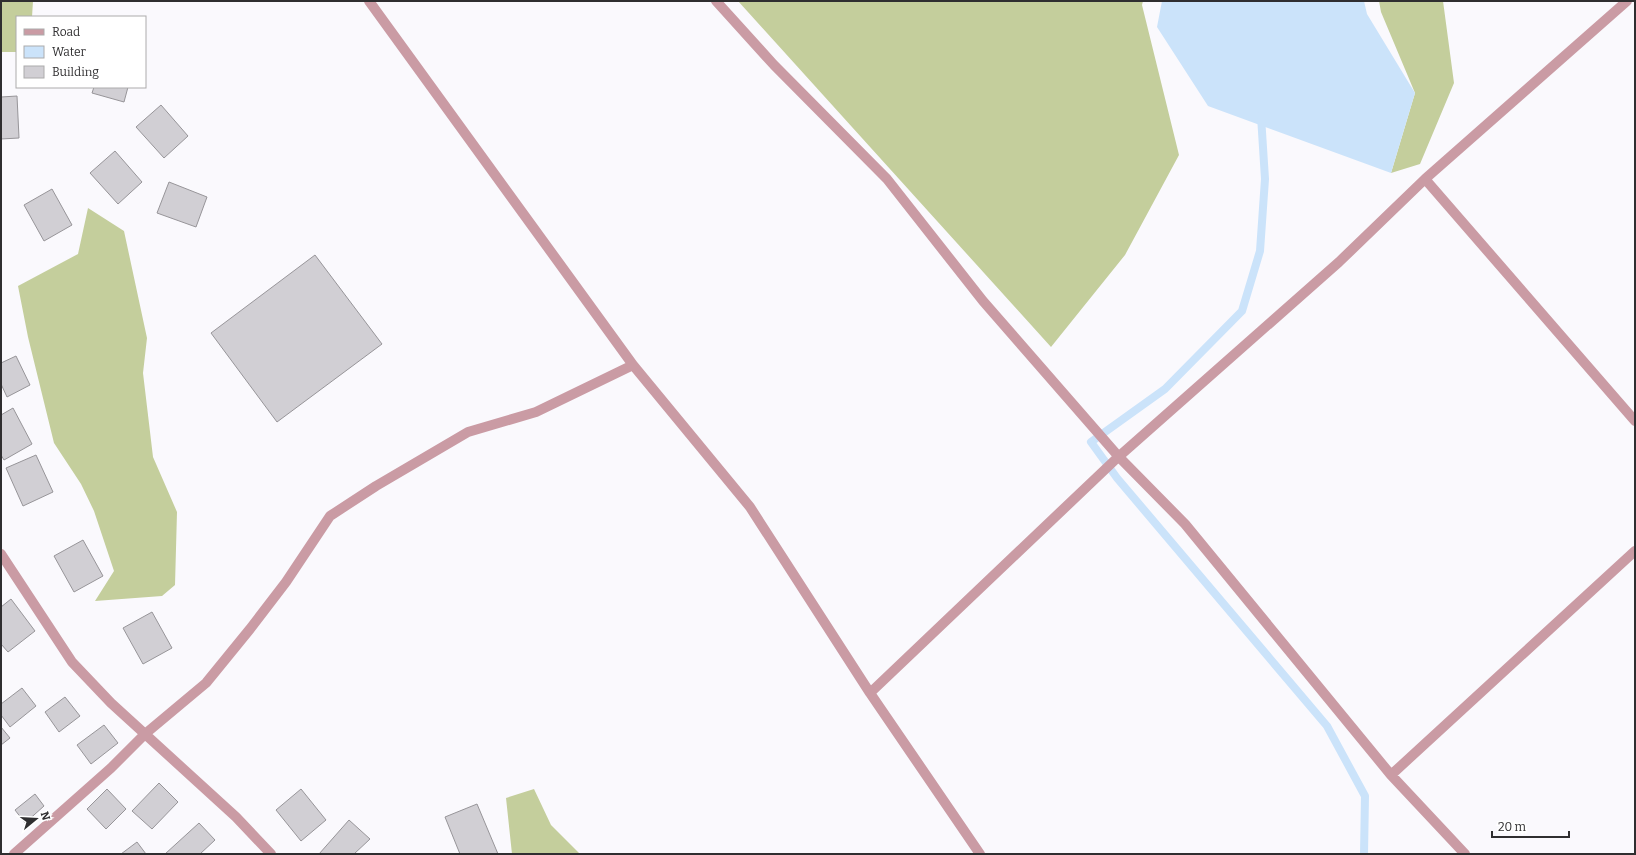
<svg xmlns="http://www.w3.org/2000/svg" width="1636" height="855" viewBox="0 0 1636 855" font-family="Bitter,serif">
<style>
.forest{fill:#c4ce9c}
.water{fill:#cbe3fa}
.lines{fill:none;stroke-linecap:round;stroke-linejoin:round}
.stream{stroke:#cbe3fa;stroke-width:8}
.building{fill:#d1cfd4;stroke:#979599}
.street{stroke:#ca9ba4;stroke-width:10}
</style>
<rect width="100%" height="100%" fill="#faf9fd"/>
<path class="forest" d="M1,1h32l-1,16h-15v35h-16z
M738,1h405l-1,4 37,150 -54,100 -74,92z
M1379,1h64l11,82 -34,81 -29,9 24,-80 -34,-81z
M88,208l36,23 23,107 -4,35 10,84 24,55 -2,73 -13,11 -67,5 19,-30 -20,-60 -13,-27 -27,-41 -26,-106 -10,-51 60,-32z
M534,789l17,36 29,29h-68l-6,-56z"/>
<path class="water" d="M1162,1h202l3,13 48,79 -24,80 -183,-67 -51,-79z"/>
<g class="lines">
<path class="stream" d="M1261,116l4,63 -5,72 -18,60 -77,78 -74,53 26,36 210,248 38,70 -1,58"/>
</g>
<path class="building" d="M94,87h34l-4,15 -32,-9z
M17,96l2,42 -18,1v-42z
M161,105l27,31 -24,22 -28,-31z
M115,151l27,31 -24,22 -28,-31z
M169,182l38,15 -11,30 -39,-14z
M52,189l20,36 -28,16 -20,-36z
M315,255l67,89 -105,78 -66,-89z
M16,356l14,29 -23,12 -6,-13v-21z
M13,408l19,36 -28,16 -3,-5v-40z
M36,455l17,37 -30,14 -17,-38z
M83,540l20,36 -29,16 -20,-36z
M11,599l24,32 -27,21 -7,-8v-37z
M152,612l20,36 -29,16 -20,-36z
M22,688l14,18 -26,21 -9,-12v-11z
M65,697l15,19 -21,16 -14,-20z
M104,725l14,18 -27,21 -14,-19z
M1,727l9,11 -9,7z
M159,783l19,19 -26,27 -20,-18z
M107,789l19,20 -20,20 -19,-20z
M301,789l25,31 -25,21 -25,-31z
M35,794l9,12 -19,17 -10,-13z
M477,804l21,50h-38l-15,-37z
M349,820l21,19 -16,15h-35z
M199,823l16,17 -15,14h-35z
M137,842l9,12h-25z"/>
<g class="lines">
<path class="street" d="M369,1l264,364 117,142 120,186 110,161
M716,1l58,64 113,114 96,122 136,156 66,67 206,251 74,79
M1425,179l210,242
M1,554l71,108 39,41 125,114 35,37
M870,693l246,-234 223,-197 86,-83 202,-178
M1391,775l244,-224
M14,854l97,-86 34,-34 61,-51 44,-54 36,-47 44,-66 46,-30 92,-54 68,-20 97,-47"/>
</g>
<rect width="1636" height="855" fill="none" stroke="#2f2e30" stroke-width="4"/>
<rect x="16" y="16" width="130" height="72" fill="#ffffff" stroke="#acabac"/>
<rect x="24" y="29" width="20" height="6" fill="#ca9ba4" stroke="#acabac"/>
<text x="52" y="36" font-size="12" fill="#2f2e30">Road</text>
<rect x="24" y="46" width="20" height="12" fill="#cbe3fa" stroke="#acabac"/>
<text x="52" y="56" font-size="12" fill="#2f2e30">Water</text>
<rect x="24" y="66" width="20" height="12" fill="#d1cfd4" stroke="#acabac"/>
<text x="52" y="76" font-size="12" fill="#2f2e30">Building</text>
<g transform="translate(36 819) rotate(72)" stroke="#ffffff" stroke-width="3" paint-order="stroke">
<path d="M0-3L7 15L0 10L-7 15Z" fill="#2f2e30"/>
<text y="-6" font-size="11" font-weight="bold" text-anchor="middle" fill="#2f2e30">N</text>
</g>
<path d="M1492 831v6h77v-6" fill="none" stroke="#2f2e30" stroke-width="2"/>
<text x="1498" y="831" font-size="12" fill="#2f2e30" stroke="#ffffff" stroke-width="3" paint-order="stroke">20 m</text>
</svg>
